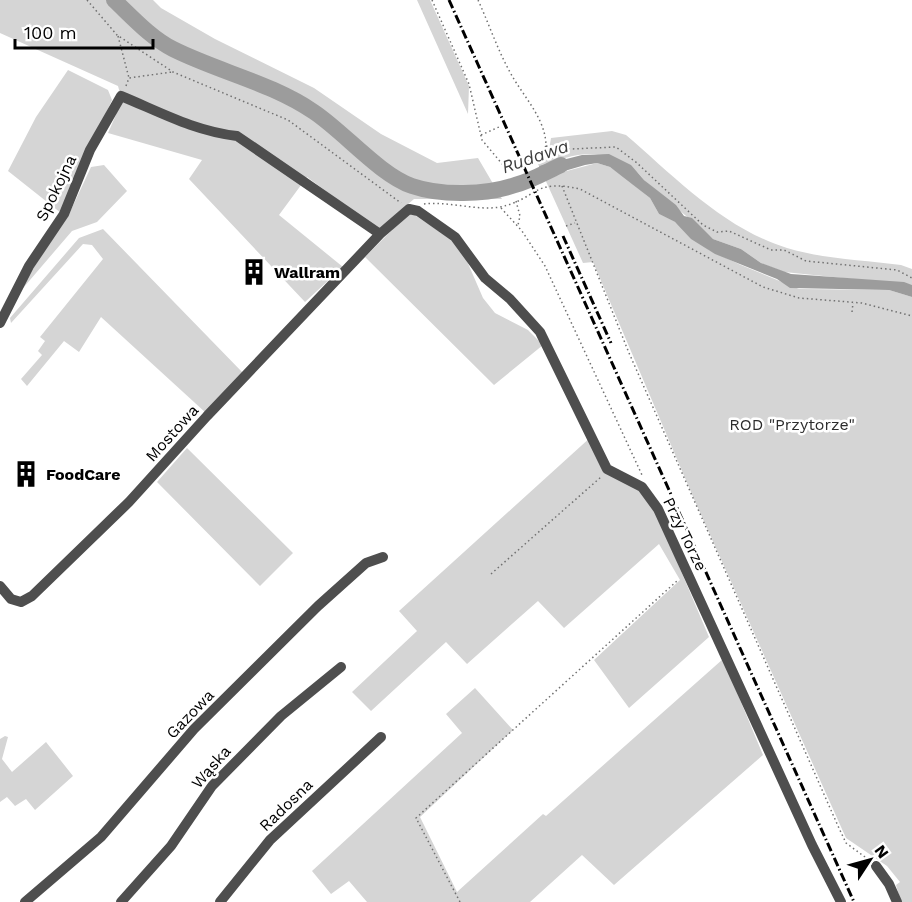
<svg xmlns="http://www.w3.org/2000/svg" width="912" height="902" viewBox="0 0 912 902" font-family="'Work Sans',sans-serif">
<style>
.green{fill:#d5d5d5}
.water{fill:#9c9c9c}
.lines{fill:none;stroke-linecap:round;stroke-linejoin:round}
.river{stroke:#9c9c9c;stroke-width:16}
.path{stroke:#707070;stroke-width:1.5;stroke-dasharray:1.5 3;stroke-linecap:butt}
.minor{stroke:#4e4e4e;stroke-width:10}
.rail{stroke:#000;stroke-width:3;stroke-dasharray:9 3 1.5 3;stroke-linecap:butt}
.labels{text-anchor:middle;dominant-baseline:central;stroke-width:5;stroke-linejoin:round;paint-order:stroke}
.street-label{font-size:16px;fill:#000;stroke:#fff}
.poi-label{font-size:16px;font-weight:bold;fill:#000;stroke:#fff;text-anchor:start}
.park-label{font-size:16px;fill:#2c2c2c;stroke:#fff}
.water-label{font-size:18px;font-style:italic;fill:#3d3d3d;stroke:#fff}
</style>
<rect width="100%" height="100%" fill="#fff"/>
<path class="green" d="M0,0h153l8,8 54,31 99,49 67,46 56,29 41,-5 24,41h-88l-36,31 -71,-53 -28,38 64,52 -38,35 -116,-123 13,-19 -94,-27 14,-32 -4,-15 -118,-53z
M417,0h13l39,86 -1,28z
M68,70l40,20 4,10 -51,113 -53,-42 28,-54z
M612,131l14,4c50,43 97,93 161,113 36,11 77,12 114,17l11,4v16l-128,-13 -23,-9 -20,-14 -28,-10 -69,-59c-19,-25 -49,-31 -79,-22 -10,3 -16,7 -26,8l-3,-6 13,-10 2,-12z
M597,163l13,4 13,9 27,22 9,16 16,8 34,28 32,15 58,24 90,1 23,7v605h-11l-5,-17 4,-3 -13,-16 -41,-28 -152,-339 -101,-237 -10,1 -39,-86z
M104,165l23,26 -30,31 -25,9 -60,70 58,-89 21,-45z
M410,212l50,33 23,53 12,15 33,17 15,15 -49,40 -129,-128z
M103,229l141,145 -38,39 -105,-96 -22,35 -15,-11 -37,45 -6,-7 21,-24 -4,-4 7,-10 -5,-4 63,-78 -11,-14 -9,-1 -72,79 -1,-5 69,-80z
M592,436l19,32 30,21 12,16 56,132 -80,71 -35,-48 86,-80 -21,-36 -95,84 -26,-27 -71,63 -21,-22 -75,69 -19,-19 65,-61 -18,-20z
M187,448l106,105 -33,33 -103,-104z
M723,659l40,96 -149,130 -32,-30 -52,47h-163l-18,-21 -18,13 -19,-23 150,-138 -16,-19 29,-26 38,42 -93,87 37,75 86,-78 3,2z
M5,736l3,1 -6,22 10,13 34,-30 27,34 -38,34 -9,-11 -11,7 -8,-9 -7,5v-63z"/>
<path class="water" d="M609,154l22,11 13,15 32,25 8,11 8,2 21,21 28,10 20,14 30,11 113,8 8,3v12l-23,-7 -99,-2 -13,-9 -62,-25 -24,-15 -16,-17 -16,-8 -9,-16 -40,-31 -13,-4 -12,2 -41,12 -5,-11 43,-11z"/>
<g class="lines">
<path class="river" d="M114,0c18,17 37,38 59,49 46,23 99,34 141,63 30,20 66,63 98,74 29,10 74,9 103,-1 16,-4 31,-13 46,-20"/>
<path class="path" d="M87,0l30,35 56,37 115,48 113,83
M432,0l37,84 13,56 21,25c17,2 32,-6 43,-19 0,-27 -23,-50 -35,-72 -13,-23 -22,-50 -33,-74
M118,36l11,42
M126,86l3,-8 43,-6
M481,135l18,-8
M546,146l25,3 45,-2 21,16 66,62 14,7 12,-1 42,19h13l22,11 91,9 15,8
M562,186l67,167 209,473 8,17 23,17
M516,201l4,15 -2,9
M424,204c25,-3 52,7 76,3 38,-8 32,-29 80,-18l183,98 36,11 63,5 50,13
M501,208l21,23 23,35 97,209
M566,226l9,-3
M852,312l1,-9
M491,574l110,-97
M460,902l-44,-84 262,-238"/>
<path class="minor" d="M0,323l29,-57 35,-52 26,-64 31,-54c39,16 73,35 116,40l143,98
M0,586l11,13 10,3 11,-6 97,-94 78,-86 173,-182 29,-25 9,2 37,26 30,41 25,21 30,33 67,137 35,18 16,22 154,336 29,57
M876,866l13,18 8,18
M25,902l76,-65 93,-108 124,-123 48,-43 17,-6
M121,902l50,-56 41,-60 69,-70 60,-49
M220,902l50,-62 111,-103"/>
<path class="rail" d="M449,0l405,902
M563,236l48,107"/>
</g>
<defs>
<symbol id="building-bare" viewBox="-9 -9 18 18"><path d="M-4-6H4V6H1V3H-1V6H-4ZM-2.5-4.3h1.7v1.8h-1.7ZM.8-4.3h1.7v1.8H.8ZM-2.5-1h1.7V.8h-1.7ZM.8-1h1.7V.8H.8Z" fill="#000" stroke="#fff" stroke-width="2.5" paint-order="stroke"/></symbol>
</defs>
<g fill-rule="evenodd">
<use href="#building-bare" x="235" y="253" width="38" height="38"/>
<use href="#building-bare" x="7" y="455" width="38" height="38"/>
</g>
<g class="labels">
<g class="street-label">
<text transform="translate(56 188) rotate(-64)">Spokojna</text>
<text transform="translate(172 433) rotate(-48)">Mostowa</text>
<text transform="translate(685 534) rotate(64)">Przy Torze</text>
<text transform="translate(190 714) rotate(-46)">Gazowa</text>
<text transform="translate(211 767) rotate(-49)">Wąska</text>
<text transform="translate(286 805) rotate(-44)">Radosna</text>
</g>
<g class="poi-label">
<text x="274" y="272">Wallram</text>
<text x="46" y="474">FoodCare</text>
</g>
<g class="park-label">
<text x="792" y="424">ROD "Przytorze"</text>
</g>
<g class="water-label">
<text transform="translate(535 156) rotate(-19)">Rudawa</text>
</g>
</g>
<g transform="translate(870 860) rotate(54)" stroke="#ffffff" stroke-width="4.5" paint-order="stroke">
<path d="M0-4.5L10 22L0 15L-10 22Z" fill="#000000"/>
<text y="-9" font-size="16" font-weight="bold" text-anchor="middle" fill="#000000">N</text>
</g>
<path d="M15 39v9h138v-9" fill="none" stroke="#000000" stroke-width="3"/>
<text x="24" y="39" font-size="18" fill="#000000" stroke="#ffffff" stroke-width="4.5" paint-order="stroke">100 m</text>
</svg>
